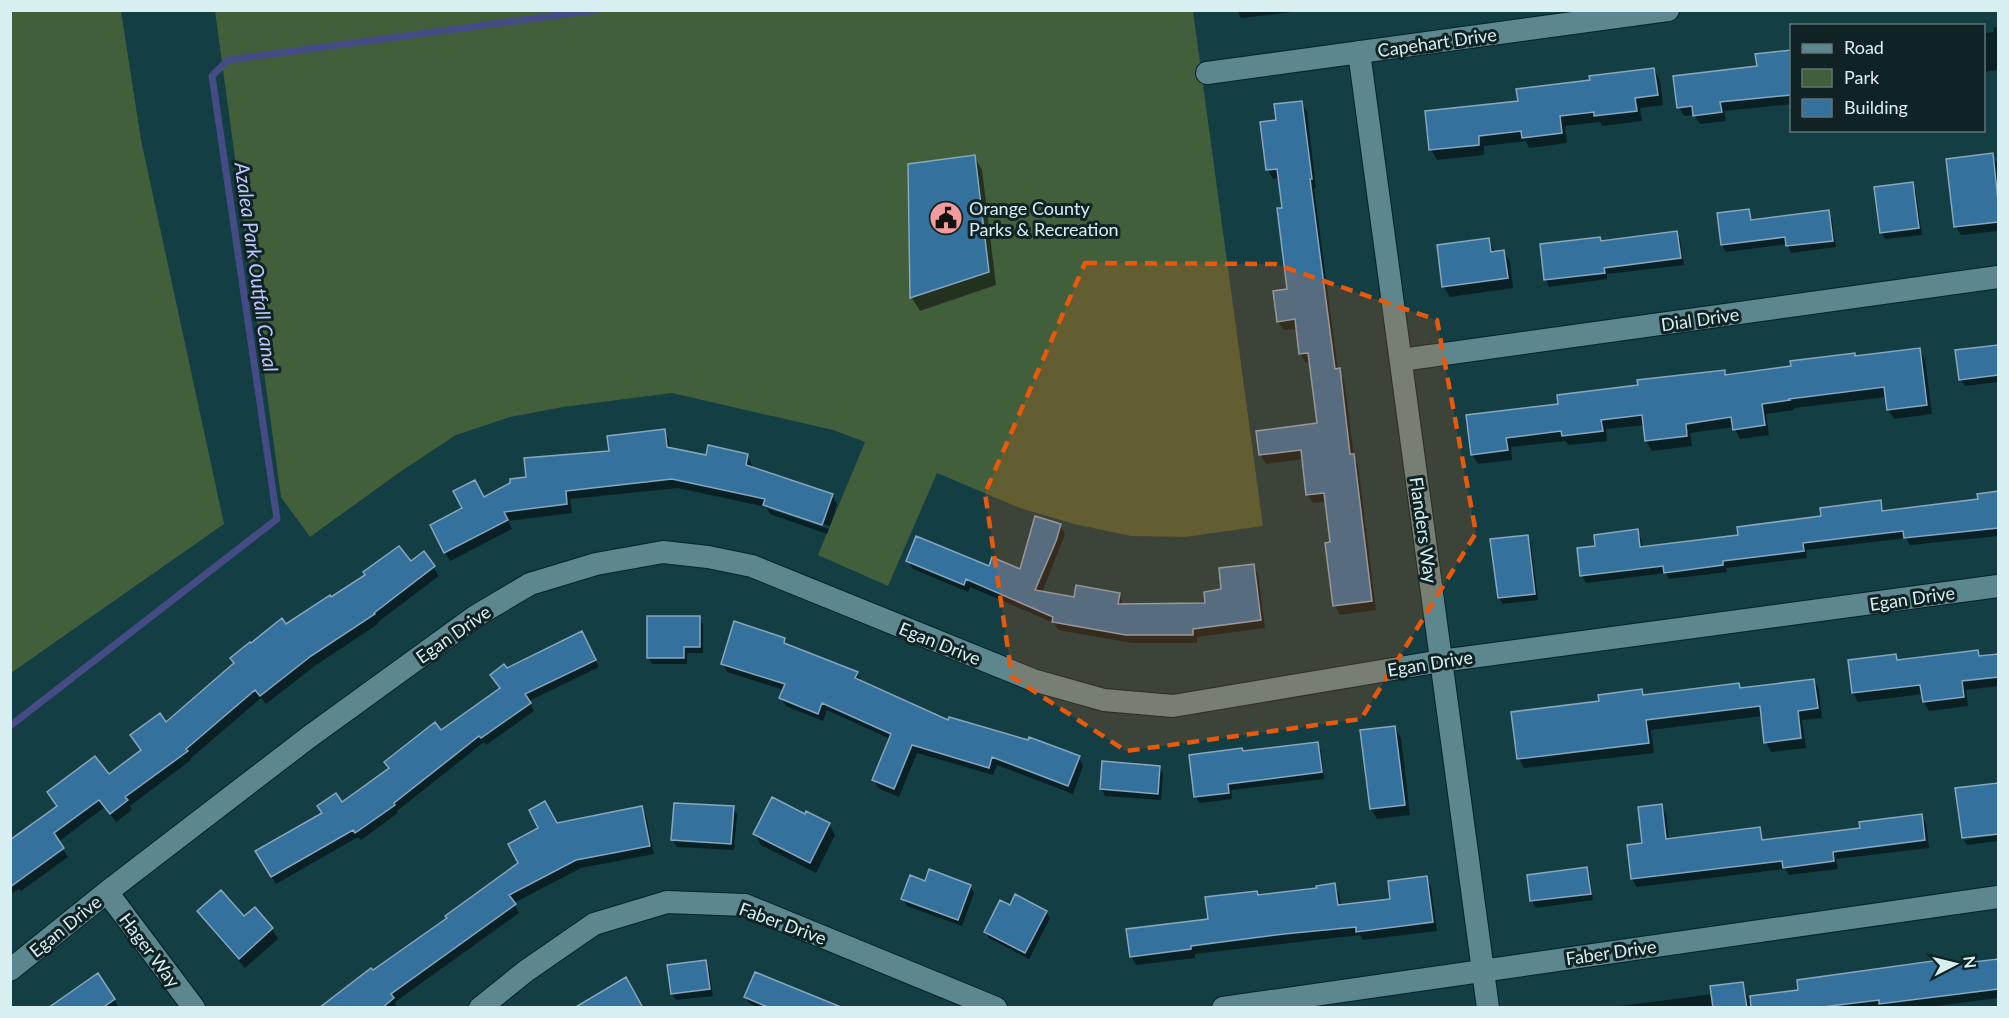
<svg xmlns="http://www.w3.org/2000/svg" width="2009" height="1018" viewBox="0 0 2009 1018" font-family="Lato,sans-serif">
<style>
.green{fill:#415f3b}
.shadow{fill:#0007}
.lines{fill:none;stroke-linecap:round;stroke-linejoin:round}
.stream{stroke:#454c85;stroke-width:7}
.building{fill:#34719c;stroke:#88a6be;stroke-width:1.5}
.minor-casing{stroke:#022328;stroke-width:24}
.minor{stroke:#5c878e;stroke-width:22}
.marked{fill:#e8590c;fill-opacity:0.2;stroke:#e8590c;stroke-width:4.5;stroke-dasharray:12 8;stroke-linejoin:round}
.labels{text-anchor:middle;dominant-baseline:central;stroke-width:6;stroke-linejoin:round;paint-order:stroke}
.street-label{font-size:18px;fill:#d8eff2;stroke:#102224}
.poi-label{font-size:18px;fill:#d8eff2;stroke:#102224;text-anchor:start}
.water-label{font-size:20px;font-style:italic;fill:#bfc8fd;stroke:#102224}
</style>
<rect width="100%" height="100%" fill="#123e44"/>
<path class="green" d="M11,10l110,1 20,129 83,384 -213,149z
M215,11h978l70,515 -78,11 -54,-1 -57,-12 -54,-16 -83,-35 -49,113 -70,-31 47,-113 -32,-12 -161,-37 -109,14 -53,10 -54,18 -56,37 -90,65 -29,-40z"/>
<path class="shadow" d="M1237,10h56v2l-52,6z
M1998,27v43l-14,2v-39l10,-1 -1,-4z
M1792,52v52l-68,7 2,10 -26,3 -6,-9 -10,1 -5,-9 80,-40 -2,-11z
M1654,69l6,11 3,25 -23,3 2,13 -40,5 -2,-4 -35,4 2,17 -38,5 -3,-7 -42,5v9l-47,5 -6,-10 -4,-37 92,-10 73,-22z
M1302,103l5,9 9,76h-2l24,182 6,9 10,78 4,8 18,145 -36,5 -5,-9 -4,-63 -5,-41 -13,1 -6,-9 -4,-35 -37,5 -5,-9 -3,-23 61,-8 -8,-62 -5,1 -6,-9 -3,-25 -13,1 -6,-9 11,-31 -6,-81 -3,-31 -7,1 -5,-9 10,-48z
M1992,155l5,8 1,16v52l-37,4 -5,-8 -8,-67z
M974,156l8,14 14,115 -76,26 -8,-13 -3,-132z
M1912,184l4,7 6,44 -37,4 -4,-7z
M1749,210l4,11 75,-9 4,7 4,28 -45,6 -4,-9 -61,8 -4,-7 -3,-31z
M1676,232l4,7 4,26 -77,9v5l-58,8 -3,-7 -5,-34 60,-4z
M1488,239l7,14 9,-1 6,10 3,26 -63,9 -6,-10 -6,-41z
M1998,346v36l-33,4 -4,-6 -4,-29z
M1920,350l5,10 7,54 -38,5 -6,-10 -2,-12 -92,11v2l-28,4 3,21 -29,4 -6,-12 -44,6 2,13 -40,5 -6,-10 -2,-16 -38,4 1,12 -38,4 -4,-4 -54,6 1,13 -34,4 -6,-10 88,-49 80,-19 84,-15 3,5z
M664,431l5,9 1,9 37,8 40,-2 5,10 -1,3 81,27 5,9 -7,22 -61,-20v3l60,20 -2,5 -57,-20 -4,-7 -88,-19 -108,11 2,14 -64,8 4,8 -62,32 -5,-9 39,-53 44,-20 82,-27z
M1998,493v43l-88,9 -4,-7 -100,12 1,8 -81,10 1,4 -58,7 -3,-6 -80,10 -4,-7 15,-29 40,-16 4,7 2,10 97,-12 83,-18 57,-16 4,11 96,-13 -1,-5z
M1060,525l5,9 -23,59 33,6 44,-5 4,11 84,-1 46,-39 5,9 7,54 -68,9v6h-65l-74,-13 -4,-7 -84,-36 -2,5 -55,-23 -5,-8 113,10z
M1527,536l4,7 7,57 -35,4 -4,-6z
M424,553l15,23 -61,46v2l-62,41 -50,39 -5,-6 -71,61 1,1 -61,46 2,4 -16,12 -11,-15 -47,35 10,15 -47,34 -2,-2 -9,5v-52l132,-91 24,-27 120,-98 45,-27 79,-35z
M699,618l4,6v29h-16v11h-35l-4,-7z
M784,639l4,7 69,27 4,8 88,41 130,35 4,9 -10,28 -76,-29 -4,10 -76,-22 -18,44 -21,-9 -4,-8 16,-41 -63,-29 -4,11 -37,-15 -5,-8 3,-8 -57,-18 -4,-8z
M586,640l13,27 -70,34 5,10 -48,34 -2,-3 -87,69 1,2 -37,27 -3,-3 -82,47 -19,-33 85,-47 159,-115 -5,-7 10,-12z
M1977,651l3,6 18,-2v31l-32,4 2,16 -39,5 -5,-9 -1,-8 -65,8 -5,-9 -4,-31 46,-6 3,5z
M1814,680l5,10 3,28 -20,2 4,28 -35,4 -5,-10 -4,-26 -111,14 3,23 -130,15 -5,-10 82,-56 41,-11 3,5 93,-12 3,5z
M1395,728l6,10 9,77 -33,4 -6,-10z
M1317,743l4,7 3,29 -93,11 1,9 -32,4 -4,-6 47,-44z
M1160,767l3,7 -2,26 -56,-4 -3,-7z
M1997,784l1,3v45l-34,5v2l-7,-50z
M1661,806l5,8 3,26 90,-11 5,12 98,-12 59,-14 5,8 3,25 -93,11 2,10 -49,6 -4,-6 -148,18 -5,-8 -3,-33 15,-2z
M641,808l5,8 8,38 -73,14 -67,35 5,10 -124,89 2,6h-62l38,-36 75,-54 72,-55 36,-38z
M733,808l4,6 -3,36 -57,-3 -4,-7z
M805,816l24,8 6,11 -19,38 -55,-28 -6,-11z
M1998,835v6l-31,4 -3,-5z
M1587,869l3,7 3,24 -57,8 -4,-7 -3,-25z
M1426,878l5,9 6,44 -74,9 -3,-5 -70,8 -95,11v4l-59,7 -5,-9 128,-59 59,-8 16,-4 5,9 2,12 50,-6z
M926,883l44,3 4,7 -12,33 -55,-20 -4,-7z
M1010,907l36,5 4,6 -21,41 -40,-21 -3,-6z
M255,909l17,20 6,10 -33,29 -40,-47 -6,-10 45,7z
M1998,960v38l-77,10h-316l108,-14 29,-11 6,15 52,-7 139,-30 3,6z
M705,962l4,7 4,27 -37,4 -4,-6z
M745,997l74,11h-60l-10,-5z
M114,999l4,7 -3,2h-64z"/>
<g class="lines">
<path class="stream" d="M10,726l267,-207 -65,-443 16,-16 368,-50"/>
</g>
<path class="building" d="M1791,50v45l-71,7 2,10 -29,4 -1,-10 -15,2 -4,-32 84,-10 -2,-12z
M1654,68l4,27 -23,3 2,13 -43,5v-4l-34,4 2,17 -40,5 -1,-7 -42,5v9l-50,5 -4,-39 93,-10 -2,-12 74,-9 -1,-4z
M1302,101l10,78h-2l25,190 5,-1 10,86h4l18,147 -39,5 -8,-63 5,-1 -6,-49 -18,2 -5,-45 -42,5 -3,-24 61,-8 -9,-70 -9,1 -4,-35 -18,3 -4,-31 14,-2 -10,-81h5l-5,-39 -11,1 -6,-48 16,-2 -2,-16z
M1993,153l5,48v21l-44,5 -8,-68z
M975,155l14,117 -79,26 -2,-134z
M1913,182l6,46 -39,5 -6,-46z
M1749,209l2,11 78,-10 4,31 -47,5 -1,-9 -64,8 -4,-32z
M1677,231l4,27 -77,10 1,5 -61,7 -4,-36 60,-7 1,4z
M1489,238l2,14 13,-2 4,28 -66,9 -5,-42z
M1998,345v30l-39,5 -4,-30z
M1920,348l7,57 -40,5 -3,-23 -95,12 1,1 -28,4 3,21 -32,5 -2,-13 -45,7 1,12 -42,5 -3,-26 -41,5 2,11 -41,5 -1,-5 -55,7 2,12 -37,5 -5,-40 92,-11 -1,-9 81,-10 -1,-5 88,-10v5l66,-9 -1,-5 65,-8v3z
M665,429l2,18 39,8 2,-10 40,9 -2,11 87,29 -11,31 -59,-20 2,-6 -93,-20 -106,12 1,13 -63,8 4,8 -64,33 -14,-28 32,-17 -9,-17 22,-11 9,17 26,-14v-4l16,-2 -2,-19 85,-7 -2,-15z
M1998,491v37l-94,10 -1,-7 -100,12 1,8 -81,10v4l-59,8 -1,-7 -83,10 -3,-28 18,-2 -1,-11 44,-6 2,18 98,-12 -1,-8 84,-11 -1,-8 61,-8 1,11 96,-12 -1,-5z
M1035,516l26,8 -5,17 -21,49 39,7 2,-12 44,8 -2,11 87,-1 -1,-11 17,-3 -2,-21 35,-4 7,56 -68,9v6h-67l-74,-13 1,-5 -87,-38 -2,6 -58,-24 10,-25 73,30 3,-9 28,12z
M1528,535l7,59 -37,4 -8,-59z
M399,546l12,15 13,-10 11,15 -61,47 1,1 -64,42 -51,40 -5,-6 -69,59 2,2 -63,46 3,3 -18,14 -11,-14 -45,33 10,15 -54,39v-47l47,-34 -10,-14 48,-36 14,18 32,-24 -11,-15 30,-22 6,9 68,-59 -4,-5 20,-16 1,1 31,-25 4,6 44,-29 1,2 34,-22 -2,-3z
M647,616h53v31h-16v11h-37z
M734,621l51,17 -1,5 74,29 -3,6 93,42 1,-3 79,23 1,-3 51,19 -12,30 -76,-29 -3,11 -77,-23 -18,44 -22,-9 19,-46 -69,-31 -4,11 -39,-16 6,-14 -64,-20z
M582,631l14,29 -71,34 6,9 -50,35 -2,-2 -85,67 1,2 -40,28 -2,-3 -82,47 -16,-26 67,-38 -5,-7 19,-13 6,9 47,-34 -5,-6 51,-40 6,8 59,-42 -10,-13 14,-11 3,4z
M1978,650l1,6 19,-2v23l-36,4 2,16 -41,5 -3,-17 -68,8 -4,-33 48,-6 1,6z
M1814,679l4,29 -20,3 3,27 -37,5 -4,-37 -114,14 3,23 -132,16 -6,-47 88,-11 -1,-6 44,-6 1,6 96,-12 1,5z
M1395,726l10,79 -35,4 -10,-79z
M1318,742l4,30 -94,12 1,9 -35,4 -5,-42 53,-7 1,3z
M1102,761l58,5 -2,28 -58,-5z
M1998,783v51l-36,4 -7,-50z
M772,797l33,17 1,-3 24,12 -20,40 -57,-29z
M545,801l12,22 85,-17 8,40 -74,14 -67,35 7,9 -125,90 3,4 -12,10h-63l52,-40 2,2 74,-52 -2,-2 73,-53 -10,-19 30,-16 -9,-18z
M674,803l60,3 -3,38 -60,-4z
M1662,804l4,35 94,-12 2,13 98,-12 -1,-6 63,-8 3,26 -92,12 1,9 -51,7 -1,-7 -151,18 -4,-34 15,-2 -4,-36z
M1587,867l4,27 -61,7 -3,-26z
M929,869l42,16 -13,35 -57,-21 9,-24 15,6z
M1427,876l6,46 -77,10v-5l-72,7 -93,12v3l-61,8 -4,-28 82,-10 -3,-22 52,-6 1,4 59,-7 -1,-2 19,-3 3,22 52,-6 -2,-18z
M221,890l23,26 11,-9 18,21 -34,31 -42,-48z
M1015,894l32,17 -22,42 -41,-21 16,-32 10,5z
M1998,959v30l-119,15v-4l-65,8h-63l-1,-12 48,-6 -1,-10 143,-20v6z
M706,960l4,29 -39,5 -4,-29z
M755,972l86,35v1h-71l-26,-11z
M98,973l17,26 -13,9h-54z
M626,977l17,31h-69z
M1743,982l4,26h-34l-3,-22z"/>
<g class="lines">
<defs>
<path id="minor" d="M1359,52l129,956
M1207,73l461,-63
M1401,360l597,-83
M107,892l87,116
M10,970l97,-78 202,-155 167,-121 54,-32 66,-20 67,-12 45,5 44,9 281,114 71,20 69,6 268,-45 557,-75
M480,1008l46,-37 68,-47 73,-22 78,3 251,103
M1223,1008l775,-111"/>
</defs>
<use href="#minor" class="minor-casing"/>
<use href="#minor" class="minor"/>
</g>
<path class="marked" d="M1085,263l190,1 162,56 39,213 -115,186 -235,32 -114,-74 -27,-184z"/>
<defs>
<symbol id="civic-disc" viewBox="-11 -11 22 22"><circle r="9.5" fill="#f59b9c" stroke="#102224"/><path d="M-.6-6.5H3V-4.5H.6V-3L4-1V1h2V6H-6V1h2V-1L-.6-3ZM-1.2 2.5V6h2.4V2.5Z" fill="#111"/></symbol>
</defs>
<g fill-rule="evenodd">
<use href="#civic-disc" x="927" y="199" width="38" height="38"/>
</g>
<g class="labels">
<g class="street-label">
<text transform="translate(1437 42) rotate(-8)">Capehart Drive</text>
<text transform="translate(1700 319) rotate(-8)">Dial Drive</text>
<text transform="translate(1424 530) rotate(82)">Flanders Way</text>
<text transform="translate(1912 598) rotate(-8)">Egan Drive</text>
<text transform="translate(453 634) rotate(-35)">Egan Drive</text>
<text transform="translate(940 643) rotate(22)">Egan Drive</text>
<text transform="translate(1430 663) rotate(-9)">Egan Drive</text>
<text transform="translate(783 923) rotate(20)">Faber Drive</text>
<text transform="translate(65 926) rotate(-39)">Egan Drive</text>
<text transform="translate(150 950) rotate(53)">Hager Way</text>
<text transform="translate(1611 952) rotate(-8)">Faber Drive</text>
</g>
<g class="poi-label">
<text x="969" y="208">Orange County<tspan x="969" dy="21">Parks &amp; Recreation</tspan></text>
</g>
<g class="water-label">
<text transform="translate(257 267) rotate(82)">Azalea Park Outfall Canal</text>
</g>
</g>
<rect width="2009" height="1018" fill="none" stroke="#d8eff2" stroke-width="24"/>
<rect x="1790" y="24" width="195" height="108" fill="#102224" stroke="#607476" stroke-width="1.5"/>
<rect x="1802" y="44" width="30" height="9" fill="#5c878e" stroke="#607476" stroke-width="1.5"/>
<text x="1844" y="54" font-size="18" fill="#d8eff2">Road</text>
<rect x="1802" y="69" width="30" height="18" fill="#415f3b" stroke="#607476" stroke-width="1.5"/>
<text x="1844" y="84" font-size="18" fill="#d8eff2">Park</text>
<rect x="1802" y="99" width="30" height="18" fill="#34719c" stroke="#607476" stroke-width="1.5"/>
<text x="1844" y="114" font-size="18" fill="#d8eff2">Building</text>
<g transform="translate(1955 964) rotate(83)" stroke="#102224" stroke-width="4.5" paint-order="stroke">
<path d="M0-4.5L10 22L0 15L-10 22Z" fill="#d8eff2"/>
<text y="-9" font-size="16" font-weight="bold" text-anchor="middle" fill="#d8eff2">N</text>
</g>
</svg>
